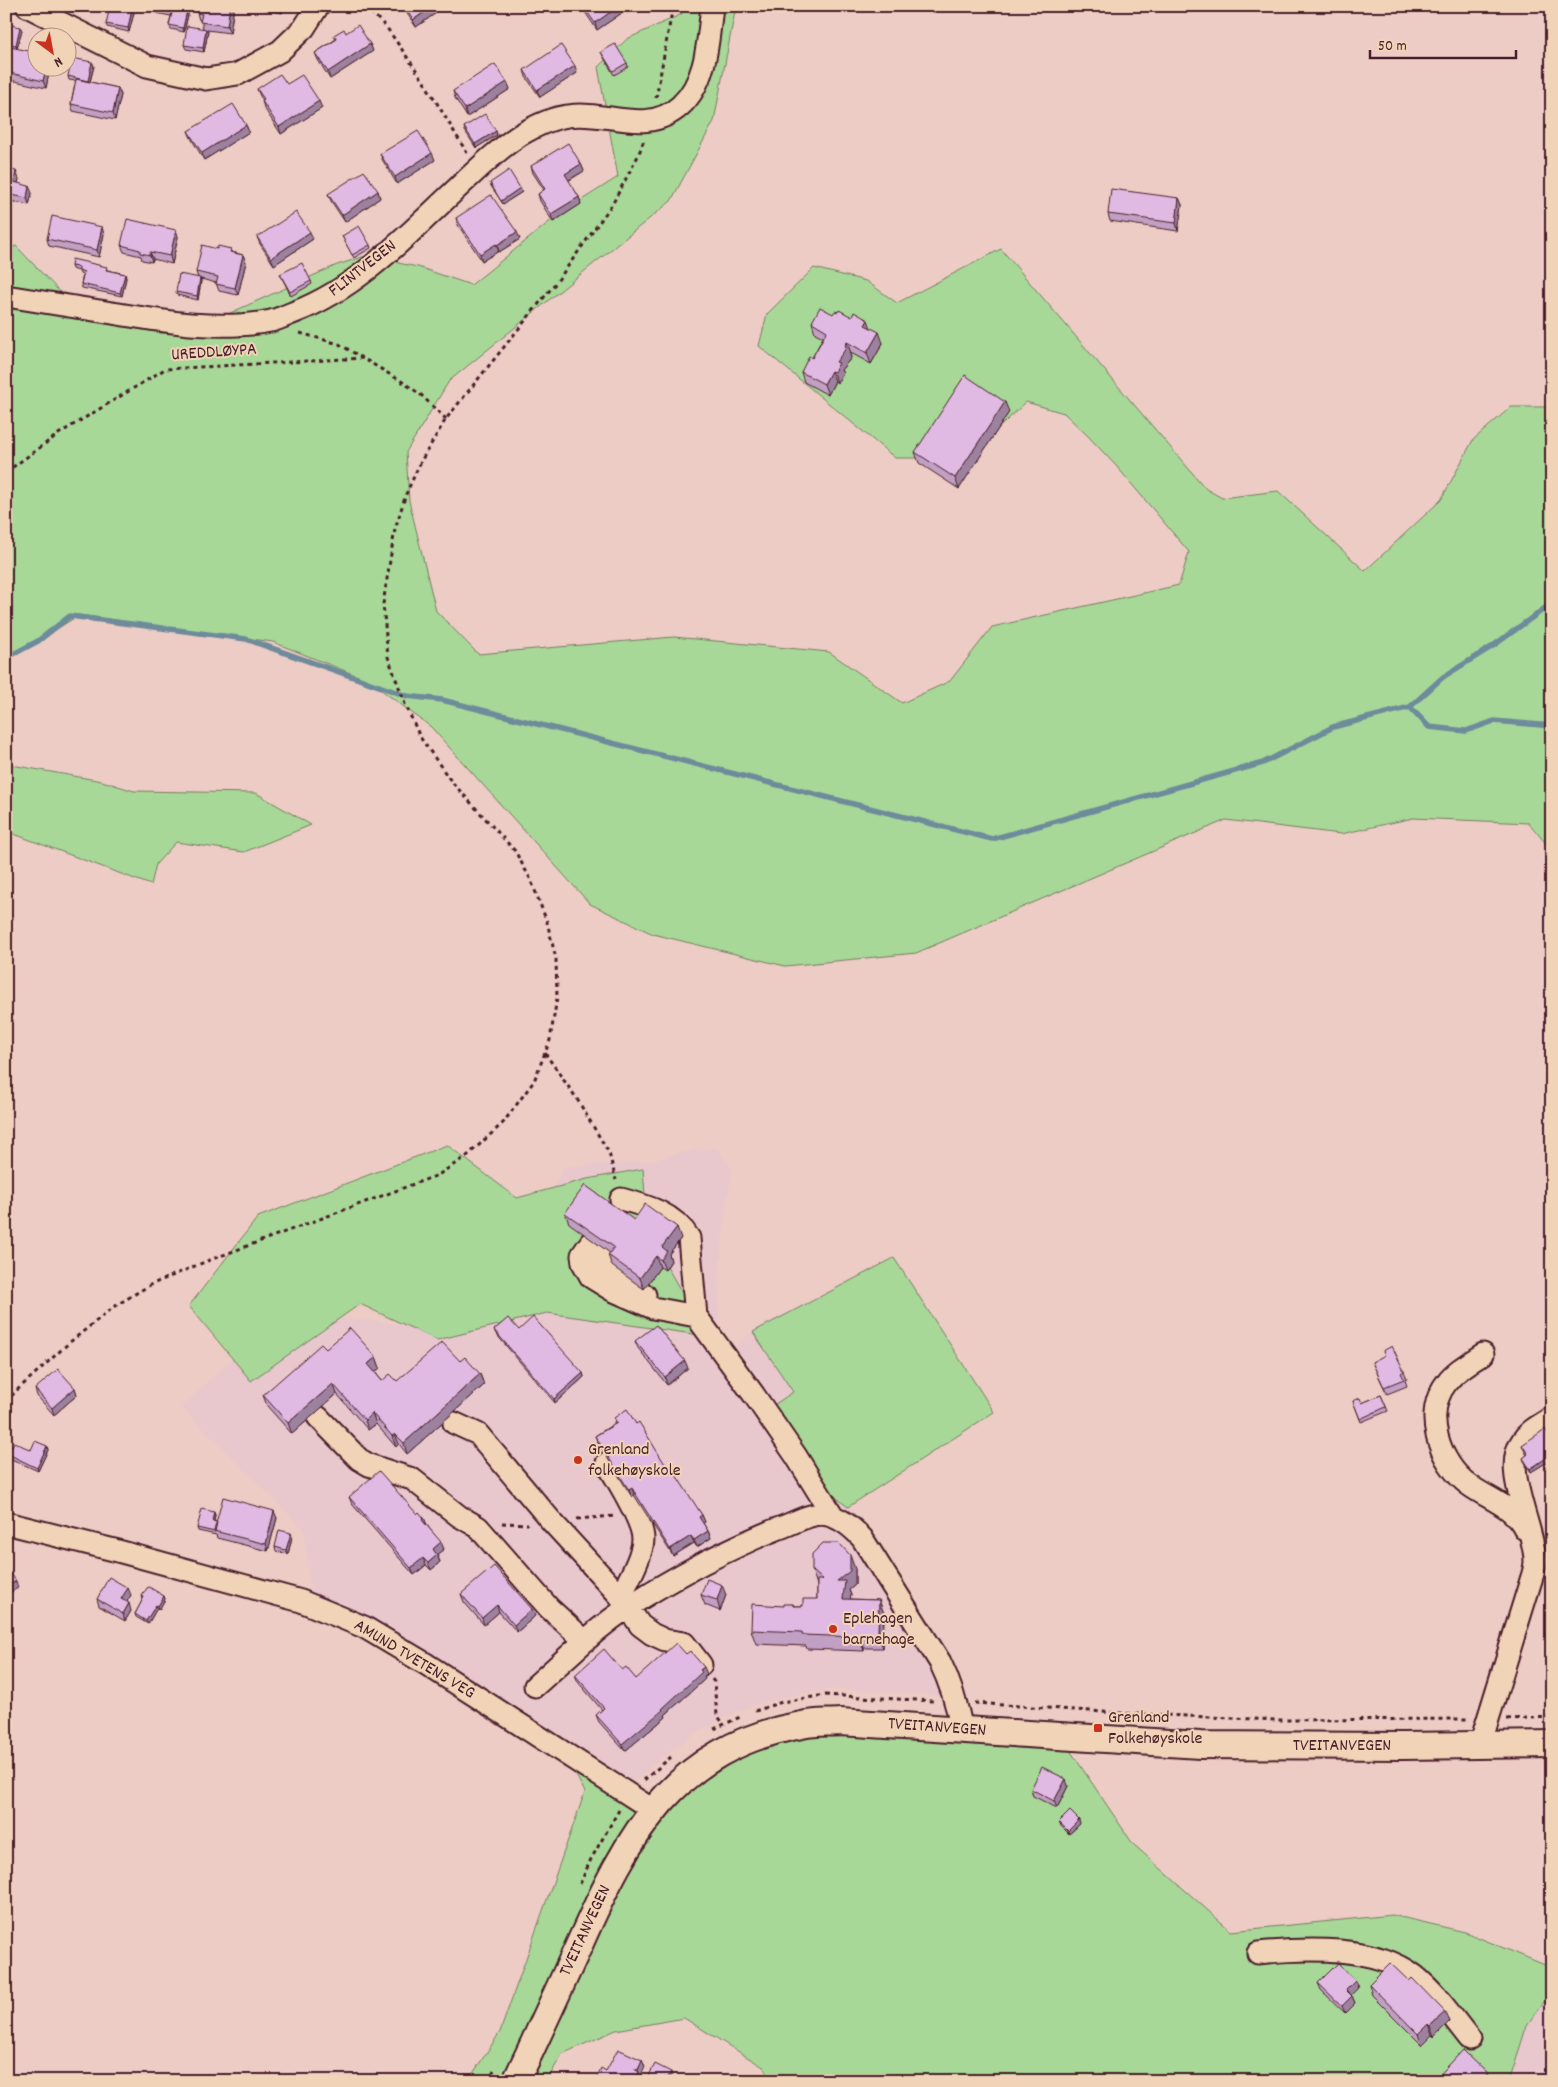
<svg xmlns="http://www.w3.org/2000/svg" width="1558" height="2087" viewBox="0 0 1558 2087" font-family="Dekko,sans-serif">
<style>
.built{fill:#e8c7cd}
.green{fill:#a7d898;stroke:#787c62}
.lines{fill:none;stroke-linecap:round;stroke-linejoin:round}
.stream{stroke:#6e8b9b;stroke-width:5.5}
.minor-casing{stroke:#4a1f2b;stroke-width:25}
.major-casing{stroke:#4a1f2b;stroke-width:30}
.path{stroke:#4a1f2b;stroke-width:3;stroke-dasharray:4 4;stroke-linecap:butt}
.minor{stroke:#f1d3b7;stroke-width:21}
.major{stroke:#f1d3b7;stroke-width:26}
.wall{fill:#c1a0c3;stroke:#4a1f2b}
.shaded-wall{fill:#9d829f;stroke:#4a1f2b}
.building{fill:#e0bae3;stroke:#4a1f2b}
.poi-dot{fill:#c8321e;stroke:#f1d3b7;stroke-width:2}
.labels{text-anchor:middle;dominant-baseline:central;stroke-width:4;stroke-linejoin:round;paint-order:stroke}
.street-label{font-size:18px;fill:#4a1f2b;stroke:#f1d3b7}
.poi-label{font-size:18px;fill:#4a1f2b;stroke:#f1d3b7;text-anchor:start}
</style>
<rect width="100%" height="100%" fill="#ecccc4"/>
<filter id="ink" filterUnits="userSpaceOnUse"><feTurbulence type="fractalNoise" baseFrequency=".02" numOctaves="2"/><feDisplacementMap in="SourceGraphic" scale="10" xChannelSelector="R" yChannelSelector="G"/><feConvolveMatrix kernelMatrix="1 2 1 2 8 2 1 2 1" color-interpolation-filters="sRGB"/></filter>
<g filter="url(#ink)">
<path class="built" d="M716,1148l16,21 -6,33 -8,78 1,56 12,15 25,-22 138,-71 100,154 -146,95 14,15 36,57 71,118 -133,-8 -40,5 -44,12 -24,9 -33,18 -28,20 -33,29 -16,-4 -242,-156 -65,-30 -7,-63 -122,-122 96,-91 97,5 71,11 59,-55 59,-110 85,-6 49,-12z
M1552,1991v90h-43l18,-56z"/>
<path class="green" d="M677,6h59l-22,115 -43,80 -222,180 -43,71 3,49 27,110 42,43 196,-17 155,15 73,51 48,-22 42,-54 187,-42 10,-33 -71,-84 -30,-32 -24,-23 -38,-11 -59,56h-72l-136,-112 8,-32 47,-46 52,13 31,22 104,-54 205,240 16,9 56,-7 87,80 76,-71 32,-60 38,-33h41v444l-23,-28 -116,-5 -72,16 -115,-14 -310,133 -131,13 -132,-32 -63,-30 -159,-177 -63,-47 -95,-38 -194,-27 -73,46v-411l10,-4 46,48 137,33 138,-62 54,-17 7,15 20,4 53,18 87,-70 60,-38 -20,-110 29,-28 55,-25z
M6,764l96,17 32,10 122,2 55,32 -67,27 -68,-10 -20,22 -5,21 -137,-51 -8,-1z
M447,1145l70,53 70,-19 56,-10 5,65 59,102 -160,-23 -110,27 -77,-36 -109,77 -62,-75 69,-89z
M894,1258l100,154 -146,95c-34,-24 -54,-66 -77,-100l22,-15 -40,-60z
M821,1725l242,15 70,104 98,87 161,-16 73,17 87,36v23l-25,34 -18,56h-738l-6,-13 -81,-50 -68,12 -54,24 -15,27h-79l32,-49 85,-240 -19,-35 85,59 63,-55z"/>
<g class="lines">
<path class="stream" d="M6,658l32,-17 32,-25 176,23 161,57 35,4 550,139 271,-76 70,-36 77,-20 33,-30 50,-31 59,-43
M1410,707l19,20 37,4 28,-10 58,5"/>
<defs>
<path id="minor" d="M27,6l120,60 59,13 32,-5 42,-23 24,-23 14,-22
M6,296c31,5 63,10 94,15 56,9 114,21 171,10 8,-2 16,-6 24,-9 66,-25 118,-83 169,-130 18,-17 36,-34 56,-47 15,-9 31,-17 48,-19 38,-6 79,20 112,-10 27,-24 28,-66 32,-100
M621,1199c26,7 53,14 68,39l7,78 58,79 42,61 37,60
M591,1242l-9,13 1,8 8,14 21,13 41,18 43,8
M604,1250l-2,8 3,6 40,31
M1483,1354c-12,8 -27,16 -36,28 -25,31 -8,81 22,103 19,14 45,21 56,44
M318,1417l41,42 10,6 43,14 47,37 19,11 71,81 36,33c36,-33 77,-56 120,-79 26,-13 52,-26 80,-36 10,-4 25,-12 36,-12 17,1 30,12 41,24l78,124c11,22 17,43 22,68
M454,1423l24,11 75,89 67,73 20,29 12,9 13,6 19,3 17,22
M607,1463c10,17 36,58 36,76 0,16 -15,43 -23,57
M6,1523l112,28 183,50 63,26 62,37 227,146
M535,1686l50,-45
M1480,1745l51,-165c2,-6 4,-13 4,-19 0,-32 -34,-92 -13,-120 6,-10 17,-15 27,-22
M1258,1953c48,-5 117,-8 157,23 21,17 38,42 55,63"/>
<path id="major" d="M516,2081c22,-46 43,-92 64,-138 48,-108 94,-196 222,-218 12,-3 25,-2 38,-3l360,23 203,1 149,-2"/>
</defs>
<use href="#minor" class="minor-casing"/>
<use href="#major" class="major-casing"/>
<path class="path" d="M365,6l22,22 36,52 44,73
M656,98l17,-92
M300,333l39,11 62,37 19,13 26,25
M6,472l54,-39 105,-64 198,-11
M545,1053l32,46 32,54 7,27
M6,1402l10,-11 54,-49 45,-36 35,-21 57,-24 231,-86 29,-19 36,-33 31,-42 16,-41 7,-42 -1,-39 -9,-37 -16,-42 -16,-29 -64,-70 -31,-44 -15,-33 -17,-47 -5,-53 12,-75 11,-35 15,-33 25,-42 112,-139 55,-77 25,-47 6,-16
M577,1519l38,-3
M502,1523l26,1
M712,1679l2,3 3,33 6,8
M975,1703l143,10 159,7 192,-1
M755,1711l27,-9 43,-7 109,6
M1507,1719l45,-2
M714,1729l26,-12
M644,1780l27,-23
M580,1884l11,-25 28,-49
M489,2081l5,-10"/>
<use href="#minor" class="minor"/>
<use href="#major" class="major"/>
</g>
<path class="wall" d="M155,6h35l-6,26 -13,-3 -2,-4 2,-9 -15,-3 -1,-4z
M198,6h36l-4,27 -23,-3 1,2 -4,20 -18,-3 -2,-4 19,-17 -2,-8h-2l-2,-7z
M257,6h27l-2,7 -24,-5z
M402,6h32l2,7 -20,14z
M581,6h51l-35,24z
M134,13l-5,19 -22,-5 -1,-3z
M6,24l16,6 -5,19 21,19h12l-4,20 -40,-9z
M334,35l36,9 3,7 -43,28 -12,-19 -3,-7 21,-14z
M601,52l26,11 1,4 -14,8 -11,-19z
M92,62l2,4 -4,16 28,6 3,7 -6,25 -42,-9 -2,-7 5,-23 -7,-1 -1,-4z
M524,70l53,3 -37,24 -14,-20z
M507,82l3,7 -43,28 -12,-19 -2,-7z
M287,84l35,24 -41,26 -17,-26 -2,-7 1,-1 -3,-4 -3,-7z
M246,125l3,7 -45,28 -13,-22 -3,-7z
M464,127l32,4 1,4 -21,13 -11,-17z
M380,154l55,6 -38,24 -14,-23z
M581,164l3,7 -16,10 11,16 2,7 -28,18 -13,-21 -2,-7 6,-4 -11,-17 -2,-7z
M6,169l13,10 -1,4 14,10 -3,12 -23,-5z
M490,183l32,9 -19,12 -12,-18z
M378,191l2,7 -35,24 -14,-21 -3,-7z
M1179,198l3,7 -4,26 -68,-10 -2,-7z
M456,218l64,21 -21,13v-1l-17,10 -24,-36z
M176,230l2,7 -6,27 -19,-5 -1,3 -10,-2 -1,-4 -17,-4 -3,-7z
M104,234l-5,23 -50,-11 -2,-7z
M342,236l28,9 1,3 -17,10z
M257,237l56,2 -39,26 -14,-21z
M217,249h14l1,3 11,3 3,7 -8,33 -19,-4 -3,-8 -15,-4v2l-3,19 -21,-5 -1,-3 22,-14 -2,-6z
M71,266l37,4 17,4 1,4 -4,18 -40,-8 -1,-4 2,-9 -3,-1 -1,-3 -7,-2z
M280,274l31,7 1,3 -21,12z
M833,314l38,14 12,15 -12,21 -20,-11 -1,1 1,4 -10,12 2,3 -6,10 -2,-2 -7,14 -24,-13 -3,-10 11,-14 11,-21 -8,-4 -3,-11z
M1009,412l-50,77 -40,-26 -4,-11z
M565,1213l69,7 47,18 -12,16 2,7 -6,9 -5,-3 -16,22 -32,-23 -4,-11 2,-2 -41,-30z
M494,1330h25l64,43 1,4 -29,26 -59,-69z
M635,1341l53,27 -21,17 -29,-37z
M326,1349l50,8 4,11 -5,4 7,9h15l63,-20 20,13 4,11 -77,69 -8,-10 -3,3 -20,-23 -8,6 -31,-36 -45,40 -25,-28 -4,-11z
M1383,1351l21,20 3,8 -2,1 2,6 -20,8 -15,-32 13,-6z
M75,1388l2,7 -23,20 -17,-19 -2,-7z
M1381,1395l7,16 -27,11 -8,-21 9,2z
M614,1418l22,6 35,50 31,41 3,7 -2,1 5,8 3,7 -14,9 -3,-4 -21,13 -39,-61 -2,2 -34,-54 -3,-7 20,-13z
M1552,1439v20l-21,13 -7,-11 -1,-3 4,-3 -4,-7 -1,-3z
M47,1446l1,4 -10,21 -29,-13 -1,-4z
M349,1497l68,17 7,4 3,7 17,24 -7,5 3,8 -9,8 -5,-5 -12,10 -62,-71z
M214,1512l1,3 -1,7h3l60,-4 -9,33 -51,-13 -1,-3 -18,-4 -1,-3z
M292,1537l-4,17 -12,-3 -1,-4z
M855,1569v16l-6,5 2,5 -1,4 29,1 5,14 -1,34h-19v3l-57,-2 -1,-3 -50,-2 -5,-14 33,-24 9,-2 1,2h9l14,-7v-14l-5,-15z
M461,1594l74,22 -18,16 -18,-20 -15,13 -20,-23z
M131,1595l-5,7 5,9 -6,10 -26,-15 -2,-7z
M701,1595h25l-6,16 -15,-6z
M142,1596h22l1,3 -6,11 -2,-2 -9,16 -12,-7 -1,-3 8,-15z
M686,1654l21,20 -3,2 1,3 -40,36 1,2 -41,34 -26,-29 -3,-7 6,-5 -24,-28 -3,-7 47,-5 14,9z
M1068,1786l-11,22 -24,-12 -2,-7z
M1059,1822l21,2 -11,10 -9,-9z
M1355,1981l3,7 -7,7 1,1 3,7 -10,10 -24,-23 -3,-7z
M1409,1981l36,31 4,10 -15,15 -2,-2 -10,10 -50,-50 -3,-11z"/>
<path class="shaded-wall" d="M188,6h2l-6,26 -1,-4z
M230,6h4l-4,27 -3,-7z
M280,6h4l-2,7z
M434,6l2,7 -20,14 -3,-7z
M619,6h13l-35,24 -2,-7z
M132,9l2,4 -5,19 -1,-4z
M20,27l2,3 -5,19 -1,-4z
M206,29l2,3 -4,20 -1,-4z
M370,44l3,7 -43,28 -2,-7z
M92,62l2,4 -5,19 -1,-4z
M575,66l2,7 -37,24 -3,-7z
M46,68h4l-4,20 -3,-7z
M507,82l3,7 -43,28 -2,-8z
M118,88l3,7 -6,25 -2,-7z
M319,101l3,7 -41,26 -2,-7z
M246,125l3,7 -45,28 -2,-7z
M496,131l1,4 -21,13 -1,-4z
M432,153l3,7 -38,24 -2,-7z
M581,164l3,7 -17,10 -2,-7z
M16,171l3,8 -3,10 -2,-7z
M29,186l3,7 -3,12 -2,-7z
M520,188l2,4 -19,12 -2,-3z
M378,191l2,7 -35,24 -3,-7z
M579,197l2,7 -28,18 -2,-8z
M1179,198l3,7 -4,26 -2,-8z
M102,227l2,7 -5,23 -2,-7z
M176,230l2,7 -6,27 -2,-8z
M310,232l3,7 -39,26 -3,-7z
M517,232l3,7 -21,13 -2,-7z
M496,244l3,7 -17,10 -2,-7z
M150,252l3,7 -1,3 -2,-7z
M243,255l3,7 -8,33 -3,-7z
M125,274l1,4 -4,18 -2,-3z
M200,278l1,3 -3,19 -1,-4z
M868,320l4,11 -7,-6z
M879,332l4,11 -12,21 -4,-11z
M847,342l4,11 -1,1 1,4 -10,12 2,3 -6,10 -3,-11 2,-10z
M831,371l4,10 -7,14 -4,-11z
M1005,402l4,10 -50,77 -4,-11z
M677,1227l4,11 -12,16 2,7 -6,9 -4,-10 1,-13z
M656,1256l4,11 -16,22 -4,-11z
M376,1357l4,11 -8,7 -4,-11z
M685,1361l3,7 -21,17 -2,-8z
M583,1373l1,4 -29,26 -1,-4z
M480,1374l4,11 -77,69 -3,-11z
M333,1384l4,10 -45,40 -4,-11z
M75,1388l2,7 -23,20 -2,-7z
M372,1413l4,11 -8,6 -3,-10z
M395,1434l4,10 -3,3 -4,-11z
M47,1446l1,4 -10,21 -1,-3z
M1552,1454v5l-21,13 -1,-3z
M632,1488l2,7 -2,2 -3,-7z
M274,1511l3,7 -9,33 -2,-7z
M214,1512l1,3 -2,10 -1,-4z
M702,1515l3,7 -3,2 -3,-7z
M424,1518l3,7 -5,-5z
M708,1531l3,7 -14,9 -3,-7z
M291,1533l1,4 -4,17 -2,-4z
M691,1536l3,7 -21,13 -3,-7z
M441,1542l3,7 -9,7 -2,-7z
M437,1555l3,7 -9,8 -3,-7z
M850,1555l5,14v16l-6,5 2,5 -3,18 -11,-32z
M423,1558l3,7 -12,10 -3,-7z
M16,1581l2,7 -12,7v-8z
M722,1585l4,10 -6,16 -3,-11z
M128,1588l3,7 -7,11 -3,-7z
M164,1596l1,3 -6,11 -1,-4z
M879,1600l5,14 -1,34 -5,-14z
M129,1603l2,8 -6,10 -2,-7z
M156,1605l1,3 -9,16 -2,-3z
M497,1605l2,7 -15,13 -2,-7z
M532,1609l3,7 -18,16 -3,-7z
M859,1634l5,14v3l-5,-14z
M704,1667l3,7 -3,2 1,3 -40,36 1,2 -41,34 -3,-7 40,-35z
M1066,1779l2,7 -11,22 -3,-7z
M1079,1820l1,4 -11,10 -1,-3z
M1355,1981l3,7 -9,9 -3,-7z
M1352,1996l3,7 -10,10 -3,-7z
M1445,2012l4,10 -15,15 -4,-11z
M1428,2024l4,11 -10,10 -4,-11z
M642,2060l3,7 -4,9 1,3 -1,2h-6l4,-9 -1,-2z
M671,2072l1,3 -3,6h-3z
M1488,2074l3,7h-9z"/>
<path class="building" d="M110,6h11l11,3 -4,19 -22,-4z
M155,6h33l-5,22 -14,-3 3,-12 -17,-4z
M198,6h32l-3,20 -27,-4 2,-8 -5,-1z
M404,6h29l-20,14z
M583,6h36l-24,17z
M6,24l14,3 -4,18 -10,-2z
M358,25l12,19 -42,28 -13,-19 22,-14 -3,-4 10,-6 2,4z
M187,26l19,3 -3,19 -19,-3z
M615,44l12,19 -14,8 -12,-19z
M561,45l14,21 -38,24 -13,-20z
M6,46l32,7v15h8l-3,13 -37,-9z
M72,58l20,4 -4,19 -20,-5z
M495,64l12,18 -42,27 -12,-18z
M280,74l7,10 15,-9 17,26 -40,26 -17,-26 2,-2 -7,-10z
M76,79l42,9 -5,25 -42,-9z
M233,104l13,21 -44,28 -14,-22z
M485,114l11,17 -21,13 -11,-17z
M418,131l14,22 -37,24 -15,-23z
M568,143l13,21 -16,10 14,23 -28,17 -13,-20 7,-5 -14,-23z
M6,169l10,2 -2,11 15,4 -2,12 -21,-4z
M509,170l11,18 -19,13 -11,-18z
M364,171l14,20 -36,24 -14,-21z
M1111,189l68,9 -3,25 -68,-9z
M491,195l26,37 -20,13 -1,-1 -16,10 -24,-36z
M296,212l14,20 -39,26 -14,-21z
M52,216l50,11 -5,23 -50,-11z
M127,219l49,11 -6,26 -20,-4v3l-10,-2v-3l-19,-5z
M359,226l11,19 -18,10 -10,-19z
M202,245l15,4 1,-3 13,3 -1,3 13,3 -8,33 -19,-4 2,-7 -22,-5z
M72,259l35,8 -1,3 19,4 -5,19 -39,-9 3,-12 -5,-2v-3l-8,-1z
M302,263l9,18 -21,11 -10,-18z
M179,274l21,4 -3,18 -21,-4z
M820,307l13,7 2,-3 3,1 1,-2 13,7 2,-5 14,8 -3,5 14,7 -12,21 -20,-11 -2,4 2,1 -11,15 3,1 -5,9 -3,-1 -7,13 -23,-12 8,-16 3,2 15,-27 -15,-9z
M965,375l40,27 -50,76 -40,-26z
M585,1185l49,35 11,-16 32,23 -15,20 5,4 -6,9 -5,-4 -16,22 -32,-23 6,-8 -49,-34z
M533,1317l50,56 -29,26 -60,-69 14,-12 11,12z
M656,1325l29,36 -20,16 -30,-36z
M350,1328l26,29 -8,7 14,17 8,-7 7,7 45,-39 18,19 5,-4 15,17 -76,69 -9,-9 -3,2 -20,-23 -7,7 -32,-36 -45,39 -25,-28 58,-51 5,5z
M1392,1346l12,25 -3,2 3,6 -20,8 -12,-25 13,-7 -2,-4z
M58,1369l17,19 -23,20 -17,-19z
M1552,1391v8l-4,-5z
M1381,1395l5,12 -26,12 -7,-18 7,-3 2,5z
M627,1409l9,15 3,-2 32,52 3,-2 28,43 -3,2 9,14 -14,9 -3,-4 -21,13 -38,-61 -3,2 -34,-54 22,-13 -3,-5z
M1545,1429l7,10v15l-22,15 -7,-11 5,-4 -6,-9z
M35,1441l12,5 -10,22 -29,-14 6,-12 17,8z
M379,1471l38,43 2,-2 5,6 -2,2 19,22 -8,7 4,6 -9,8 -5,-5 -12,10 -62,-71z
M223,1497l51,14 -8,33 -52,-13z
M202,1509l12,3 -2,9 5,1 -2,10 -18,-4z
M279,1530l12,3 -5,17 -11,-3z
M823,1543h16l11,12v16l-13,10h8l-2,18 36,1 -1,34h-19v3l-57,-2v-3l-51,-2 1,-26 32,2v-2h9v2h10v-7h14v-19h6l-11,-10v-16z
M6,1566l10,15 -10,6z
M494,1566l38,43 -18,16 -17,-20 -15,13 -21,-24z
M109,1577l19,11 -7,11 8,4 -6,11 -26,-15z
M707,1579l15,6 -5,15 -16,-5z
M149,1587l15,9 -6,10 -2,-1 -10,16 -11,-7 9,-17 -2,-1 5,-8z
M676,1643l10,11 4,-3 14,16 -4,3 2,2 -40,37 1,1 -41,34 -26,-29 8,-7 -29,-33 29,-26 18,21 4,-3 10,12z
M1042,1767l24,12 -12,22 -23,-12z
M1070,1811l9,9 -11,11 -9,-9z
M1338,1963l17,18 -9,9 6,6 -10,10 -24,-23z
M1390,1963l19,18 3,-3 33,34 -15,14 -2,-2 -10,10 -49,-50z
M618,2049l24,11 -4,10 -4,-1 5,3 -4,9 -39,-1 5,-12 5,3z
M1463,2050l25,24 -6,7h-48z
M655,2064l16,8 -5,9h-20z"/>
</g>
<g class="poi-dot">
<circle cx="578" cy="1460" r="5"/>
<circle cx="833" cy="1629" r="5"/>
<rect x="1093" y="1723" width="10" height="10" rx="2.5"/>
</g>
<g class="labels">
<g class="street-label">
<text transform="translate(363 269) rotate(-38)">FLINTVEGEN</text>
<text transform="translate(214 353) rotate(-4)">UREDDLØYPA</text>
<text transform="translate(414 1660) rotate(31)">AMUND TVETENS VEG</text>
<text transform="translate(937 1728) rotate(4)">TVEITANVEGEN</text>
<text x="1342" y="1746">TVEITANVEGEN</text>
<text transform="translate(586 1931) rotate(-65)">TVEITANVEGEN</text>
</g>
<g class="poi-label">
<text x="588" y="1450">Grenland<tspan x="588" dy="21">folkehøyskole</tspan></text>
<text x="843" y="1619">Eplehagen<tspan x="843" dy="21">barnehage</tspan></text>
<text x="1108" y="1718">Grenland<tspan x="1108" dy="21">Folkehøyskole</tspan></text>
</g>
</g>
<rect width="1558" height="2087" fill="none" stroke="#f1d3b7" stroke-width="25"/>
<rect x="12" y="12" width="1533" height="2062" fill="none" stroke="#4a1f2b" stroke-width="2" filter="url(#ink)"/>
<g transform="translate(52 52) rotate(148)"><circle r="24" fill="#f1d3b7" stroke="#ae8b7f"/>
<path d="M0-4L9 19L0 12L-9 19Z" fill="#c8321e"/>
<text y="-8" font-size="14" font-weight="bold" text-anchor="middle" fill="#4a1f2b">N</text>
</g>
<path d="M1370 50v8h146v-8" fill="none" stroke="#4a1f2b" stroke-width="2.5"/>
<text x="1378" y="50" font-size="15" fill="#4a1f2b" stroke="#f1d3b7" stroke-width="4" paint-order="stroke">50 m</text>
</svg>
